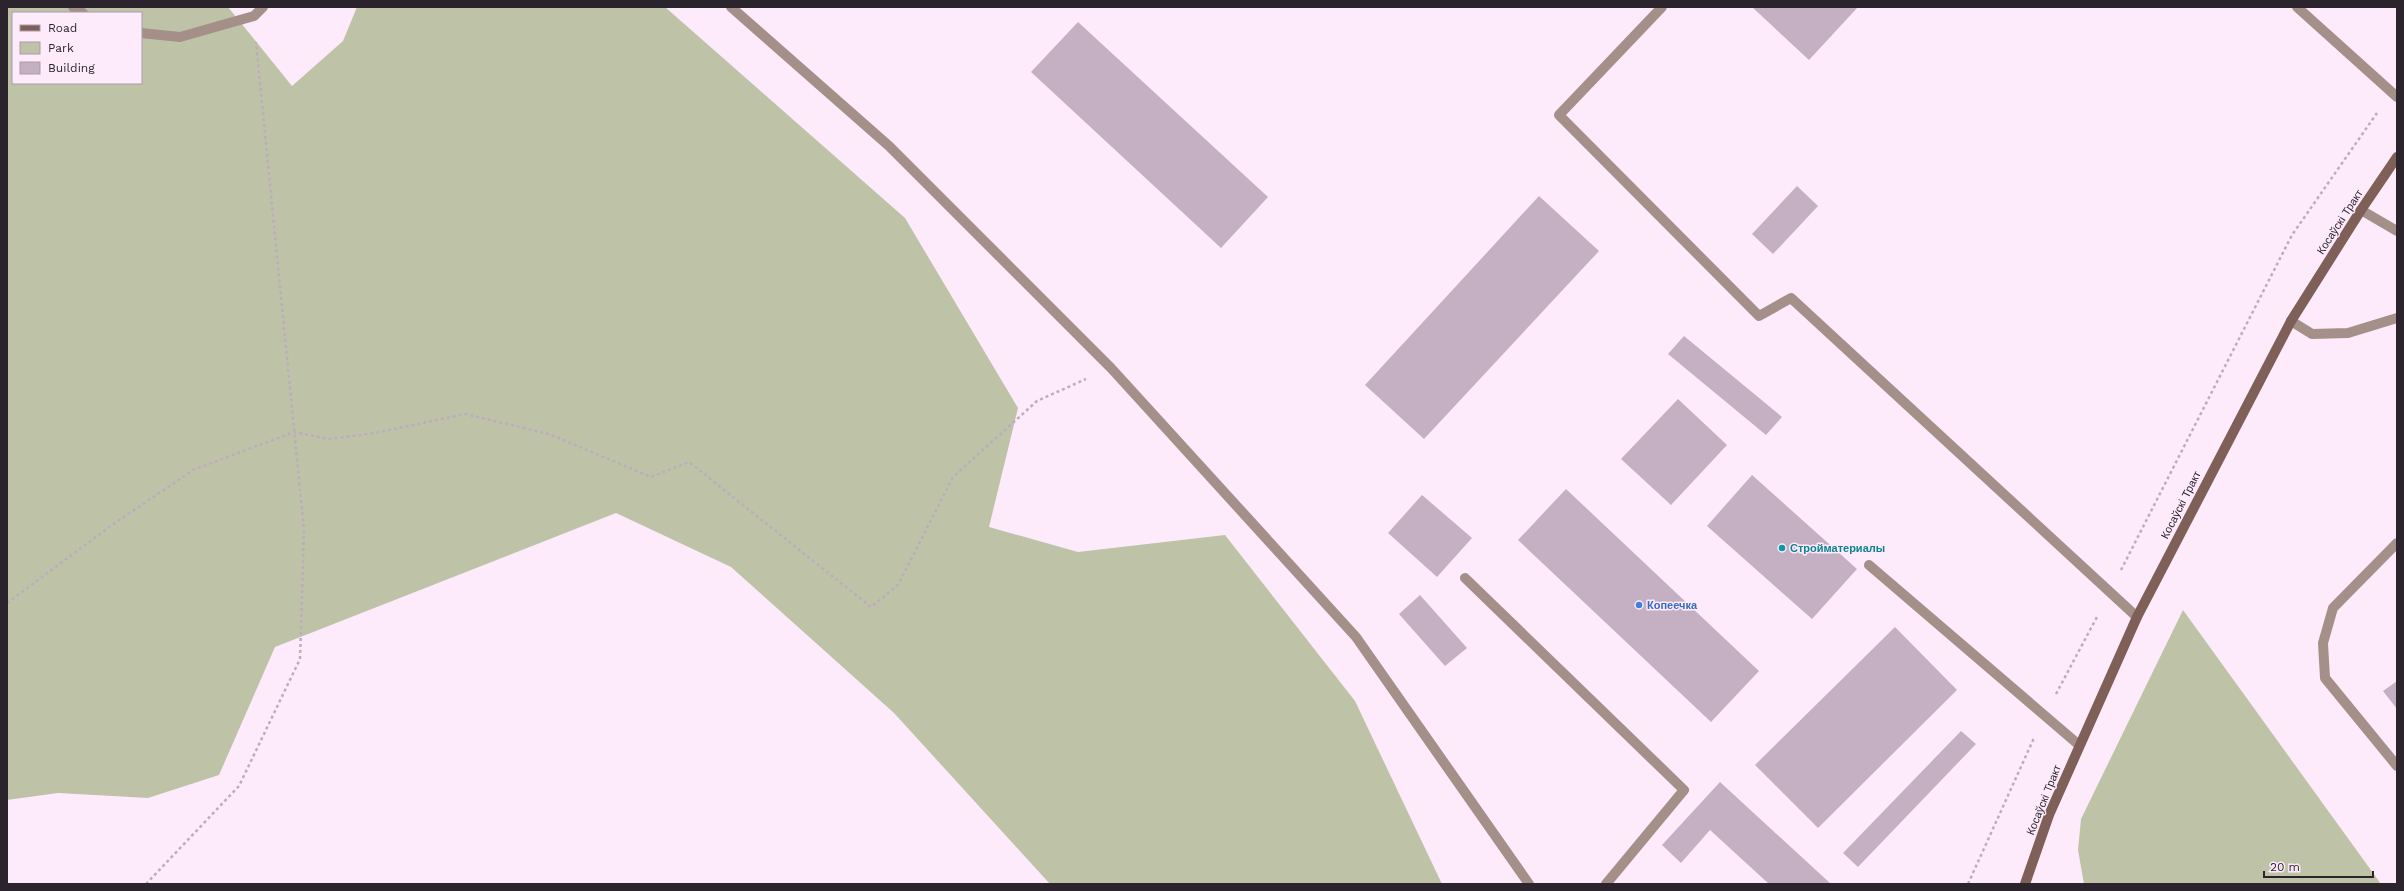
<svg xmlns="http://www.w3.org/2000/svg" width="2404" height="891" viewBox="0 0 2404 891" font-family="'Work Sans',sans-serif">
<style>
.green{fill:#bec3a8;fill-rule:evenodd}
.building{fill:#c5afc3}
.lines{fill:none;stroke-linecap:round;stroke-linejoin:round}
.path{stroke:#bcadbc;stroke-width:2.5;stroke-dasharray:3 3;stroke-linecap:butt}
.service{stroke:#a48f89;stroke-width:10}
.secondary{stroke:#7e6058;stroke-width:10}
.culture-dot{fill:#0f9aa8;stroke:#fdebfc;stroke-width:1.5}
.shop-dot{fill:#3f7fe0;stroke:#fdebfc;stroke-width:1.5}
.labels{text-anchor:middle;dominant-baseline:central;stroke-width:3;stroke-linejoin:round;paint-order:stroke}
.street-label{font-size:11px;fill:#2c242c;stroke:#fdebfc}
.culture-label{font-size:11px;font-weight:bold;fill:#0d838f;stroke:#fdebfc;text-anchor:start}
.shop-label{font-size:11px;font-weight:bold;fill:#366cbe;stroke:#fdebfc;text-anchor:start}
</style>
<rect width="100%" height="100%" fill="#fdebfc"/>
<path class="green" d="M7,7h221l64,79 51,-45 14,-34h308l240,211 113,190 -29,119 89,25 147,-17 130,166 87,183h-392l-156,-171 -163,-146 -115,-54 -341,134 -56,128 -71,23 -90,-5 -51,7zM13,13h128v70h-128z
M2183,610l198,274h-297l-6,-34 3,-31z"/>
<path class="building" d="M1752,7h106l-49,53z
M1078,22l190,175 -47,51 -190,-176z
M1797,186l21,20 -45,48 -21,-20z
M1539,196l60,55 -175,188 -59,-54z
M1684,336l98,81 -16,18 -98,-81z
M1678,399l49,46 -56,60 -50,-46z
M1752,475l105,94 -45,50 -105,-93z
M1566,489l193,182 -48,51 -193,-182z
M1422,495l50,43 -35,39 -49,-44z
M1420,595l47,53 -22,18 -46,-52z
M1895,627l62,63 -139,138 -63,-63z
M2397,681v28l-14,-18z
M1961,731l15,13 -118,123 -15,-14z
M1720,782l111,102h-62l-59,-54 -29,33 -19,-18z"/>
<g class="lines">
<path class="path" d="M2121,570l171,-335 85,-122
M7,603l105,-78 81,-55 101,-38 34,7 47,-6 90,-19 84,20 102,43 38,-15 182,145 27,-22 55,-108 84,-76 49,-22
M2056,694l42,-79
M146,884l93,-98 61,-127 4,-129 -48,-488
M1968,884l66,-146"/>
<path class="service" d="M73,7l10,6
M731,7l158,139 222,222 245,269 173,247
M1662,7l-103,108 200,201 32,-18 346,319
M2297,7l100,90
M141,33l39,4 74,-21 9,-9
M2361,210l36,21
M2291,321l21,13 36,-1 49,-15
M2397,543l-64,65 -10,35 2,35 72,88
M1869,565l210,180
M1465,578l219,212 -78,94"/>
<path class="secondary" d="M2025,884l24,-69 88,-198 154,-296 70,-111 36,-53"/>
</g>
<circle class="culture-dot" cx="1782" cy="548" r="4"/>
<circle class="shop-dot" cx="1639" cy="605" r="4"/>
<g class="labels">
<g class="street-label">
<text transform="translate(2340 222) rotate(-57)">Косаўскі Тракт</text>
<text transform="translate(2181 505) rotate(-63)">Косаўскі Тракт</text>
<text transform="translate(2044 800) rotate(-68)">Косаўскі Тракт</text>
</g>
<g class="culture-label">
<text x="1790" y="548">Стройматериалы</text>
</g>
<g class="shop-label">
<text x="1647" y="605">Копеечка</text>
</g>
</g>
<rect width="2404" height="891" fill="none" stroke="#2c242c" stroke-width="16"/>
<rect x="12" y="12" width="130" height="72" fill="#fdebfc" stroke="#a99ba9"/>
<rect x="20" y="25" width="20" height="6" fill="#7e6058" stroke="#a99ba9"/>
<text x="48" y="32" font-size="12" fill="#2c242c">Road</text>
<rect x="20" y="42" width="20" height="12" fill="#bec3a8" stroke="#a99ba9"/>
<text x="48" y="52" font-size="12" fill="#2c242c">Park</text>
<rect x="20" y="62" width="20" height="12" fill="#c5afc3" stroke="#a99ba9"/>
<text x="48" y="72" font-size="12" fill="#2c242c">Building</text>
<path d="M2264 871v6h109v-6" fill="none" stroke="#2c242c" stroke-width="2"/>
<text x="2270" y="871" font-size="12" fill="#2c242c" stroke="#fdebfc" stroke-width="3" paint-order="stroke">20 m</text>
</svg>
